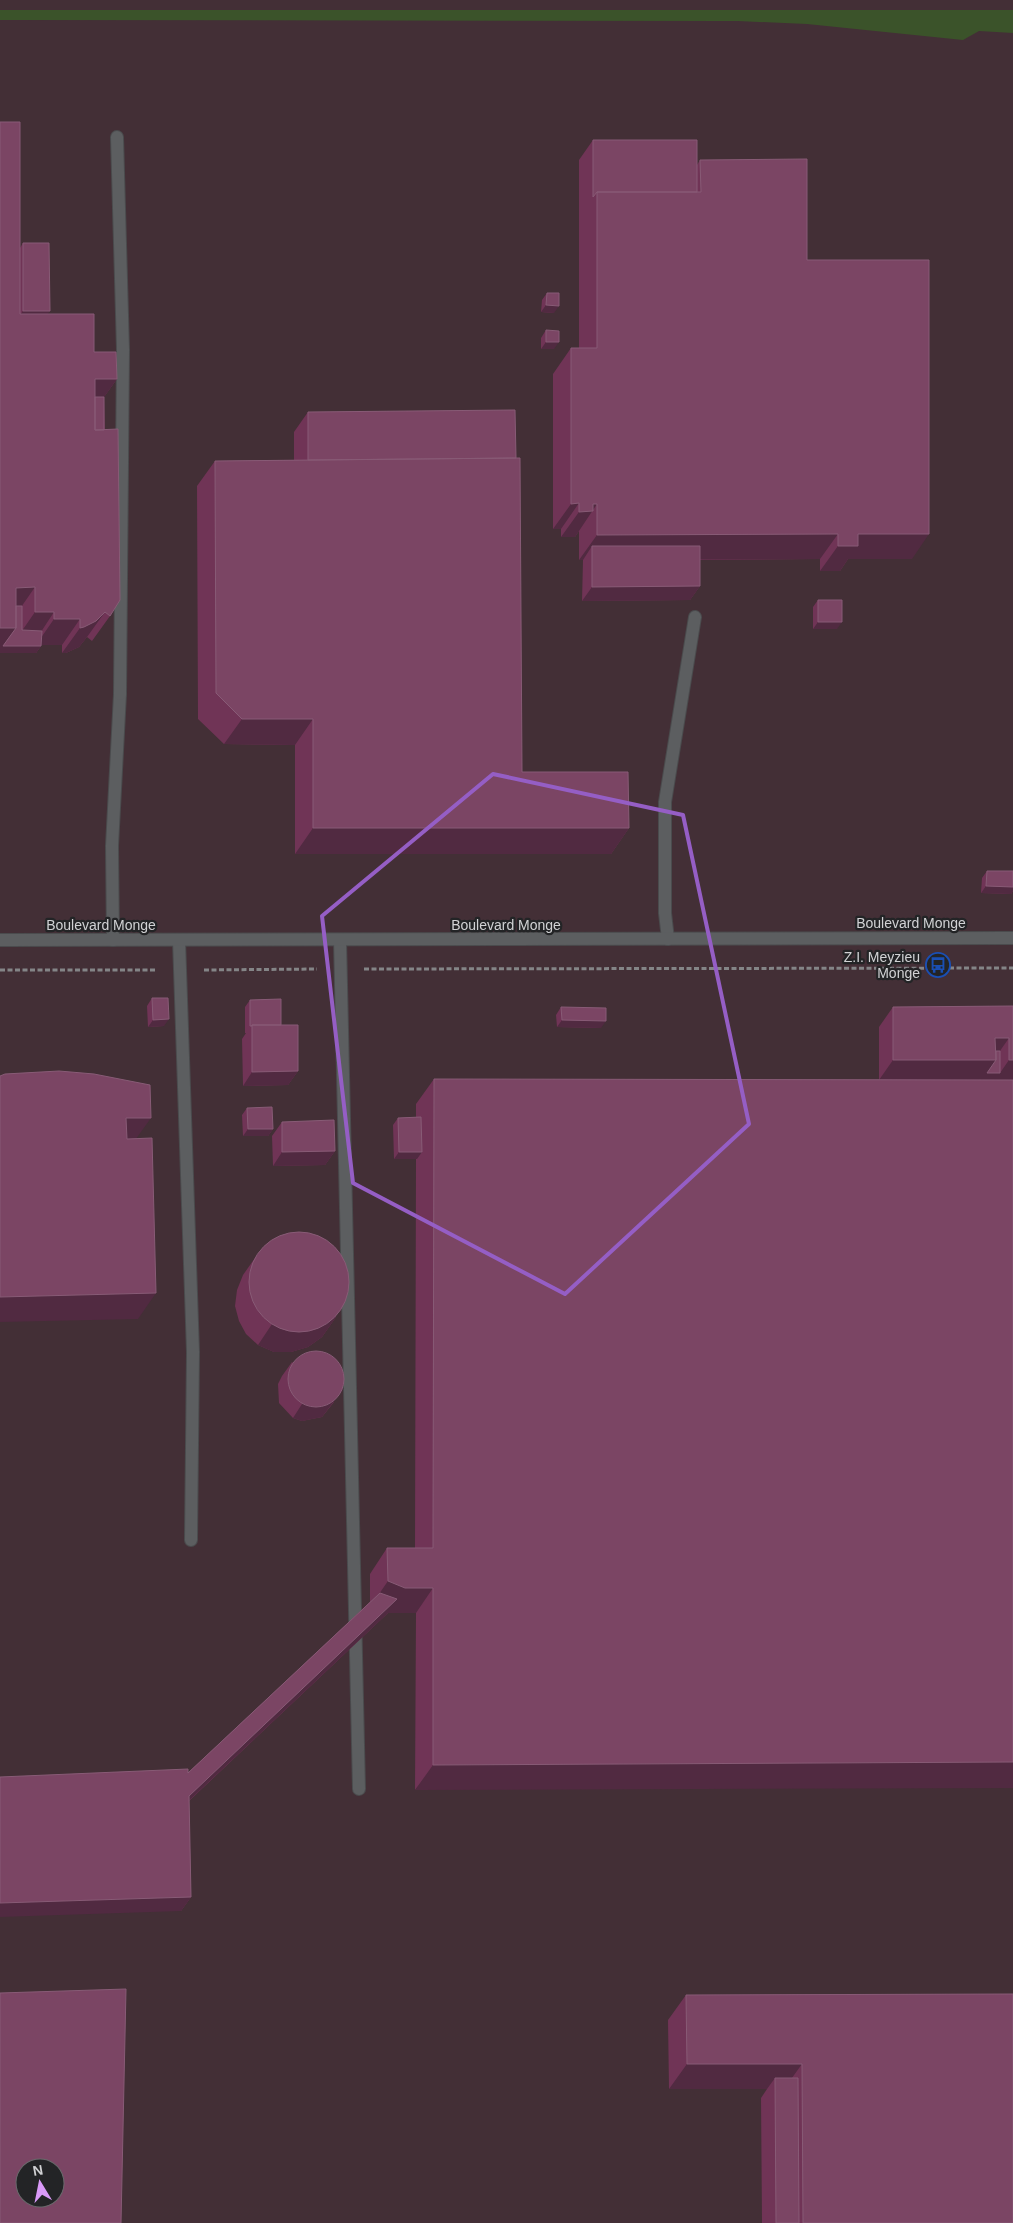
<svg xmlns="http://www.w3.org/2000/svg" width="1013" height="2223" viewBox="0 0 1013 2223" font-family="Arial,sans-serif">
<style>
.industrial{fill:#432f36;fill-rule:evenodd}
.green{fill:#3b532a}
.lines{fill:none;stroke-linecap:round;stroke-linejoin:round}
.service-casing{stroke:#4a4b4d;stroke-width:14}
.minor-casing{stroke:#4a4b4d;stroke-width:14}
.path{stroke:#848587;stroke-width:3;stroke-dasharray:5 2.5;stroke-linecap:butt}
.service{stroke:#5c5e60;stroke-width:12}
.minor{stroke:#5c5e60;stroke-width:12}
.wall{fill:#703456}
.shaded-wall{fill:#512a41}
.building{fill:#7b4564;stroke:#885b76;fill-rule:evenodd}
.marked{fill:none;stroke:#955ec5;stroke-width:4;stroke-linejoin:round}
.labels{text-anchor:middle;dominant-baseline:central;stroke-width:4.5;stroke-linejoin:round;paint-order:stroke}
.street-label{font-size:14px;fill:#d1d2d4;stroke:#232426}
.poi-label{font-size:14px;fill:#d1d2d4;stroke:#232426;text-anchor:end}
</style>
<rect width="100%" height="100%" fill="#2d2e30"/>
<path class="industrial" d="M0,0h1013v2223h-1013zM25,2168h30v30h-30z"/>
<path class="green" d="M0,10h1013v23l-34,-2 -16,9 -156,-16 -69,-3 -738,-1z"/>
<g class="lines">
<defs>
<path id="service" d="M668,939l-3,-26v-111l30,-185
M113,940l-1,-94 8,-152
M179,940l14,412 -2,188
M340,940l19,849"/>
<path id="minor" d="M117,137l6,213 -3,344
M0,940l1013,-2"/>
</defs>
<use href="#service" class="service-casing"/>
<use href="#minor" class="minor-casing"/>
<path class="path" d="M364,969l649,-1
M0,970h157
M204,970l113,-1"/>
<use href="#service" class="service"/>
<use href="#minor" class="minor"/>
</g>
<path class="wall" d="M0,122l20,126 3,-5 25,71 46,38 23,27 -13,18 6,219 -18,25 -5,-4 -8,10 -13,6h-4v-8h-21v1l-5,7h-36z
M593,140l104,25 3,-5 107,100 105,299h-64l-8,12h-20v-12l-120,1v26l-10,14 -108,1 1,-41h-4v-29l-4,6h-14v-8h-8v-155l18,-26h8v-188z
M547,293l7,20 -13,-1 1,-12z
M546,330l8,19h-13v-11z
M308,412l208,46 6,314 107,56 -18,26h-316v-109l-71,-1 -26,-25 -1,-233 18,-25 79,-1v-28z
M818,600l19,29h-24v-22z
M987,871h26v20l-2,3 -30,-1 1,-15z
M152,998l12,28 -16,1 -1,-21z
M250,1000l31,25 17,46 -10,14 -45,1 -1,-47 4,-6h-1v-26z
M1013,1006v74l-598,710 1,-177h-28l-199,188 2,96 -10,14 7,-138 182,-171v-28l17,-26h28l1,-389h-22l-1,-34 5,-7 18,-1v-13l18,-25 445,1v-53l14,-20z
M561,1007l40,21 -44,-1 -1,-12z
M247,1108l26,21 -5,7h-25l-1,-21z
M282,1122l53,29 -10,14 -52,1 -1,-30z
M257,1255l79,62 -14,20 -14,10 -17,5h-17l-16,-7 -12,-11 -7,-13 -4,-15 2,-16 6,-15z
M292,1362l42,40 -12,15 -20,4 -9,-3 -14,-15 -1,-19 4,-8z
M1013,1994v229h-251l-1,-125 6,-9h-98l-1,-69 18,-25z"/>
<path class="shaded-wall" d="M546,305l13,1 -5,7 -13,-1z
M23,311h27l-10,14h-27z
M546,342h13l-5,7h-13z
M95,379h22l-18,25h-17z
M579,503l-18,26h-8l18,-25z
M593,504h4l-22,33h-14l18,-25z
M838,534l-18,25 -228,1v-14l-9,14h-4l18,-25z
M858,534h71l-17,25h-64l-8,12h-20l18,-25z
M700,586l-10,14 -108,1 10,-14z
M35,587l-18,26h-14l13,-25z
M35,612h19l-17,26h-20z
M105,612l-18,25 -8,10 -13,6h-4l18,-25z
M54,619h26l-18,26h-26z
M818,622h24l-5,7h-24z
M0,628h16l-16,22z
M3,646h38l-5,7h-36v-3z
M242,719h71l-18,26 -71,-1z
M313,828h316l-18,26h-316z
M986,886l27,1v4l-2,3 -30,-1z
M169,1019l-5,7 -16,1 5,-7z
M562,1020l44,1 -5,7 -44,-1z
M995,1038h14l-14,20z
M893,1060h103l4,13 9,-13h4v20h-134z
M298,1071l-10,14 -45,1 9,-14z
M126,1118h25l-18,25 -25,1z
M248,1129h25l-5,7h-25z
M335,1151l-10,14 -52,1 9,-14z
M399,1152h23l-5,7h-23z
M156,1293l-18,26 -138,3v-25z
M336,1317l-14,20 -14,10 -17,5h-17l-16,-7 14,-21z
M344,1388l-22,29 -20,4 -9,-3 9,-14z
M388,1581l45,7 -17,25h-28l-209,197 10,-14 181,-189z
M1013,1762v26l-598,2 18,-25z
M191,1897l-10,14 -181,6v-14z
M687,2064h115l-18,25 -9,-11 -8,11h-98z"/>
<path class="building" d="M0,122h20v192h74v38h22l1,27h-22v51l23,-1 2,171 -10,16 -5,-4 -9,9 -12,6 -4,1v-9h-26v-7h-19v-25l-19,1v40h-16z
M593,140h104v52h-100l-4,5z
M807,159v101h122v274h-71v12h-20v-12l-241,1v-31h-4v7l-14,1v-9l-8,1v-156h26v-156h104l-1,-32z
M23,243h26l1,68h-27z
M547,293h12v13l-13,-1z
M546,330l13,1v11h-13z
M95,397h9v33h-9z
M515,410l1,48 -208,2v-48z
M520,458l2,314h106l1,56h-316v-109h-71l-26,-26 -1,-232z
M592,546h108v40l-108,1z
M818,600h24v22h-24z
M16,606h6v24l20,1 -1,15h-38l13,-18z
M987,871h26v16l-27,-1z
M152,998h16l1,21 -16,1z
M281,999v26h-29v1h-2v-26z
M1013,1006v54h-4v-22h-14l1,22h-103v-53z
M561,1007l45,1v13l-44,-1z
M252,1025h46v46l-46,1z
M996,1051h4v22h-13l9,-13z
M59,1071l35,3 56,11 1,33h-25l1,21 25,-1 4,155 -156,4v-221l5,-2z
M434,1079l579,1v682l-580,3v-177h-28l-17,-7 -1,-33h46z
M272,1107l1,22h-25l-1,-21z
M421,1117l1,35h-23l-1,-34z
M334,1120l1,31 -53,1v-30z
M249 1282a50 50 0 1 1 100 0a50 50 0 1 1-100 0Z
M288 1379a28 28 0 1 1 56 0a28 28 0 1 1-56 0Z
M380,1593l17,6 -208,197 2,101 -191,6v-126l188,-8v4z
M126,1989l-5,234h-121v-230zM25,2168h30v30h-30z
M1013,1994v229h-210l-1,-159h-115l-1,-69z
M775,2078h23l1,145h-23z"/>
<path class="marked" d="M493,774l190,41 66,309 -184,170 -212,-111 -31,-267z"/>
<defs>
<symbol id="bus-ring" viewBox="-11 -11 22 22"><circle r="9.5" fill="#232426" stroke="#1a4fb4" stroke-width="1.5"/><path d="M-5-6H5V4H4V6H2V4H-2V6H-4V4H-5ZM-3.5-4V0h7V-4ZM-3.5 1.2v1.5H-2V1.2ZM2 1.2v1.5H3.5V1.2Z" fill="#1a4fb4"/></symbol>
</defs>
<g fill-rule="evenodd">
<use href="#bus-ring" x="924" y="951" width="28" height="28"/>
</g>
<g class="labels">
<g class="street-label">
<text x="911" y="923">Boulevard Monge</text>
<text x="101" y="925">Boulevard Monge</text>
<text x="506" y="925">Boulevard Monge</text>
</g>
<g class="poi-label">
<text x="920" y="957">Z.I. Meyzieu<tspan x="920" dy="16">Monge</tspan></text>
</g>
</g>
<g transform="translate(40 2183) rotate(350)"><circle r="24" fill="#232426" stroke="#696a6c"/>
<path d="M0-4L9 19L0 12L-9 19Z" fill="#d99af8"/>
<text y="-8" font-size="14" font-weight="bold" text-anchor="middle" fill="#d1d2d4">N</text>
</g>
</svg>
